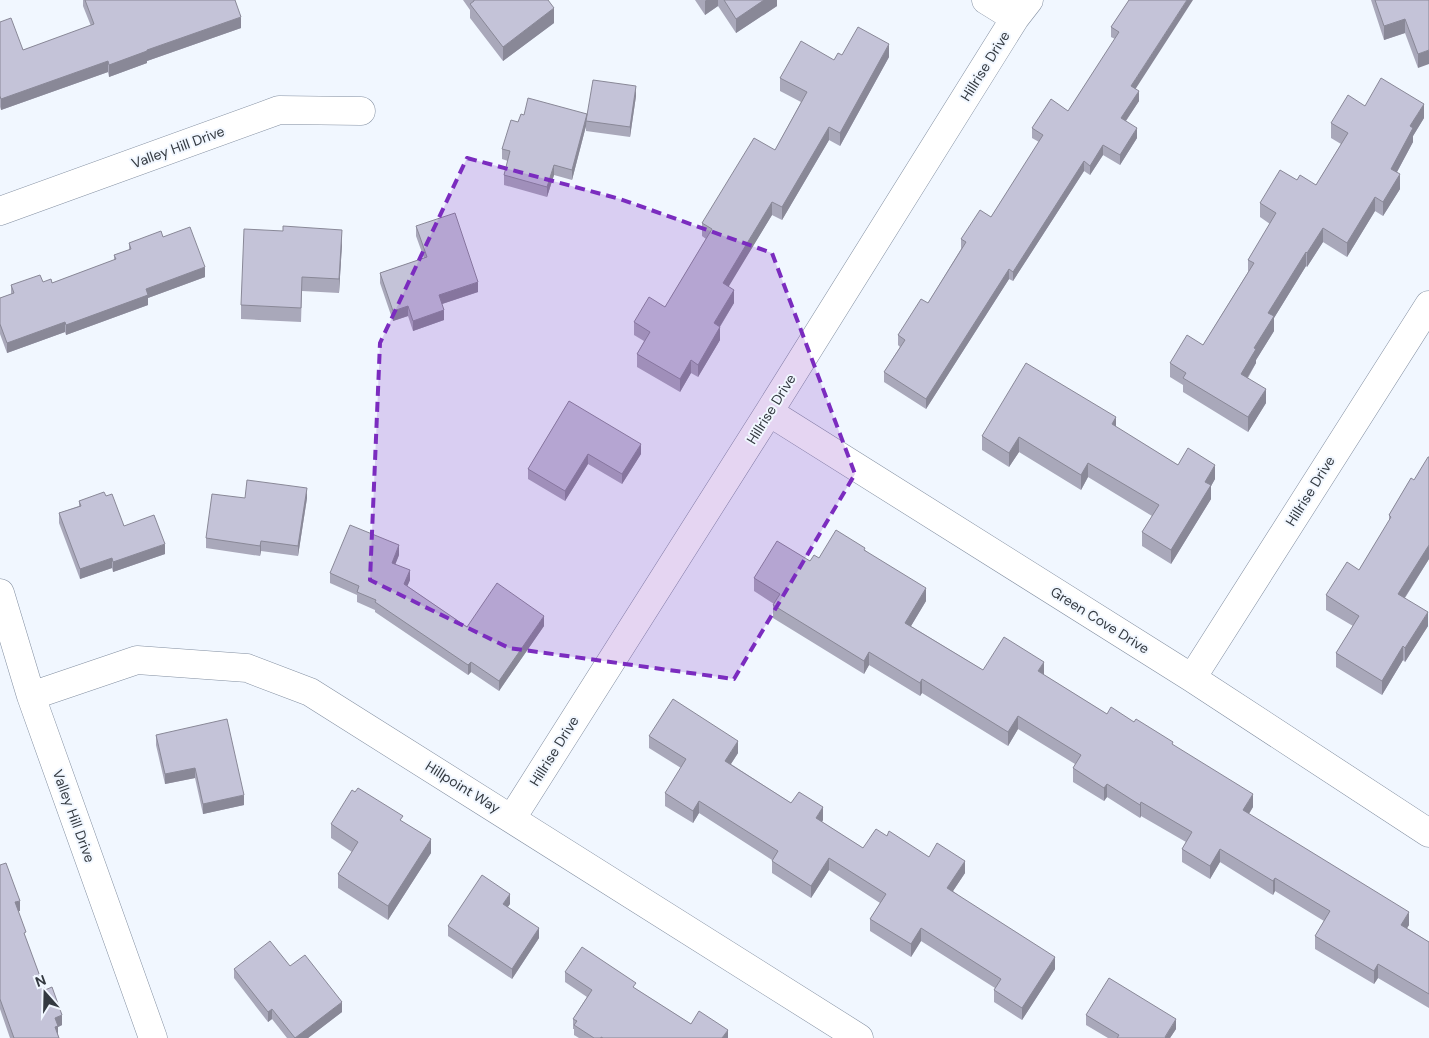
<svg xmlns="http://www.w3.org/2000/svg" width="1429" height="1038" viewBox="0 0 1429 1038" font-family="'DM Sans',sans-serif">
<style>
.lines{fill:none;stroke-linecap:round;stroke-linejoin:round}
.street-casing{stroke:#838fa1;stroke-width:29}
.street{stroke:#fff;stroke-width:28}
.wall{fill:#a9a8ba}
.shaded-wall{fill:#898897}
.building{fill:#c4c3d8;stroke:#898897}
.marked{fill:#7b2cbf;fill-opacity:0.2;stroke:#7b2cbf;stroke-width:4;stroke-dasharray:10 6;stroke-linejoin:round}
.labels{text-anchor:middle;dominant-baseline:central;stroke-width:4;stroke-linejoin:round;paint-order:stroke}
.street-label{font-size:14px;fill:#333940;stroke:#f1f7ff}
</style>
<rect width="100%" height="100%" fill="#f1f7ff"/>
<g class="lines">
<defs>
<path id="street" d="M986,0l29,18
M0,211l279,-101 82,1
M769,412l423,266 237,155
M0,593l31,103 122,342
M1192,678l237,-373
M31,696l106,-36 110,8 63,24 549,346
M512,818l257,-406 246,-394 14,-18"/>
</defs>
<use href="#street" class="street-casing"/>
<use href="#street" class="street"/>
</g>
<path class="wall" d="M83,0h152l6,28 -94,33v2l-38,14 -1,-5 -107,38 -1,-3v-85l23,28 68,-24 -8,-20z
M463,0h85l6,23 -51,38 -33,-43v-8z
M695,0h82v6l-41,27 -18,-27 -13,9z
M1129,0l6,89 4,12 -13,20 11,17 -17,27 -17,-10 -13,20 -6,-4 -71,110 -4,-2 -83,130 -42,-27v-10l16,-25 -2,-2v-10l30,-32 33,-54v-10l30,-22 48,-75 -7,-4v-10l36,-17 47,-72 -4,-2v-10z
M1371,0h58l-11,68 -13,-35 -21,7z
M842,55l47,2 -49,89 -11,-6 -47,80 -10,-5 -44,71 6,17 -14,24v13l-22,37 -7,-4 -11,19 -43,-25v-13l7,-13 -10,-6v-13l31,-15 41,-68 -4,-3v-13l73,-73 26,-48 -21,-11v-13l54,-18z
M636,96l-6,41 -44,-6v-5l-14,54 -18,-5 -7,22 -43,-12v-10l4,-14 -6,-2v-10l16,-27 6,-7 63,-1z
M1365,106l59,12 -11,18v6l-16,30 3,17 -17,27 -8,-5 -28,46 -24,-15 -16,25 -1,-1 -32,52v13l-18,29v3l-8,15 18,25 -18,29 -65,-40v-7l-13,-8v-14l33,-18 45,-73v-12l22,-36 -10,-7v-14l37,-23 19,5 25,-41 -10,-6v-15z
M416,226l62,66 -36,12 2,16 -31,11 -5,-15 -15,5 -13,-38v-10l44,-15 -8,-22z
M163,237l42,40 -57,21v7l-82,30 -1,-3 -58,21 -7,-19v-36l11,-4v-9l32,-3 9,1 62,-23v-5l15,-5v-7z
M342,244l-3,49 -37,-2 -1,31 -60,-3v-14z
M569,401l72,53 -19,30 -34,-20 -23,37 -37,-22v-10z
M1116,427l62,38 37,14 -4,7v13l-40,65 -29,-18v-14l10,-16 -64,-39 -7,13 -62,-38 -10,15 -27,-17v-14z
M1411,478l18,81 -24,39 23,28 -23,36 -2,-2 -21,35 -46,-28v-14l17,-27 -27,-16v-15l33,-25 30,-49v-6z
M106,496l18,30 41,28 -52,18 -1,-4 -32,11 -21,-56v-10l20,-7v-5z
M245,498h62l-9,58 -37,-5 -1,5 -54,-8v-10z
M865,550l61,51 -15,25 72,44 61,5 63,39 27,8 39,23 80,62 -4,7 160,111 -2,3 22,14v66l-51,-30 -4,6 -59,-35v-13l9,-15 -49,-30 -2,4 -53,-33 -10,17 -28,-17v-13l4,-7 -45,-26 -1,2 -33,-21 -3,4 -31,-19v-14l2,-4 -57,-35 -10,17 -86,-53 -2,3 -51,-31 -5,9 -91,-56v-13l1,-1 -20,-13v-13l65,-20z
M399,555l-4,9 15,16 -3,6 60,41 77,-1 -45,65 -28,-19 -3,3 -93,-63v-2l-18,-8v-7l-27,-12v-10z
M156,735l88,70 -41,9 -8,-36 -30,6 -9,-39z
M649,736l89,17 -7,11 60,39 32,17 -1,2 41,26 24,-12 42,21 36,16 -12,18 102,78 -33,51 -28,-18v-12l1,-2 -74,-47 -10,16 -41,-26v-12l10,-16 -51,-33 -18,28 -39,-25v-13l-73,-47 -6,10 -28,-17v-13l16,-25 -32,-20z
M403,822l28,31 -43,67 -50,-32v-14l14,-22 -21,-14v-14z
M0,865l20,46h-2l8,29 19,50 17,35 -4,2v8l1,3h-49l-10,-29z
M510,904l-3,3 32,31 -27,41 -64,-43v-10z
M290,966l52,46 -34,26h-21l-15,-19 -4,3 -34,-44v-9z
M565,972l71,17 55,35 37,14h-149l-5,-3v-6h-1v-10l14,-22 -22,-15z
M1086,1015l90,14 -6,9h-62l-22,-13z"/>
<path class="shaded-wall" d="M706,0h12v6l-13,9v-14z
M764,0h13v6l-41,27v-14z
M1187,0h6l-62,96v-10z
M554,8v15l-51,38v-14z
M241,17v11l-94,33v2l-38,14v-12l38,-15z
M1405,19v14l-21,7v-14z
M889,44v13l-49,89v-13z
M1429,50v14l-11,4v-14z
M108,61v11l-107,38v-11z
M636,86v10l-6,41v-10z
M1139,91v10l-18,27v-10z
M1424,104v14l-11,18v6l-22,41v-14l19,-43z
M587,114l-1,12 -14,54v-10z
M829,127v13l-47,80v-13z
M1137,128v10l-17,27v-10z
M1103,145v10l-13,20v-9z
M1084,161v10l-71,110v-9z
M554,165v10l-7,22v-10z
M1400,174v15l-17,27v-14z
M1375,197v14l-28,46v-14z
M772,202v13l-49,81v-13z
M1323,228v14l-16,25v-14z
M342,230v14l-3,49v-14z
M1306,252v14l-32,52v13l-18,29v3l-15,25v-14l13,-26 14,-35z
M205,267v10l-57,21v7l-82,30v-10l80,-36z
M1009,269v10l-83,130v-10z
M478,282v10l-39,13v-10z
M734,290v13l-20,33v-13z
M408,306v10l-15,5v-10z
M444,310v10l-31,11v-10z
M65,322v10l-58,21v-10z
M720,327v13l-22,37v-12z
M691,360v13l-11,19v-13z
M1266,389v14l-18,29v-15z
M1116,417v15l-4,-8z
M1019,437v15l-10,15v-14z
M641,444v10l-19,30v-10z
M588,454v10l-23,37v-10z
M1088,463v14l-7,13v-15z
M1215,465v14l-4,7v13l-40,65v-14l34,-68z
M307,488v10l-9,58v-10z
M261,541v10l-1,5v-10z
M165,544v10l-52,18v-10z
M399,545v10l-7,18v-10z
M1429,545v14l-31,49v-14z
M112,558v10l-32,11v-10z
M410,570v10l-6,14v-10z
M926,588v13l-21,35v-13z
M1428,612v14l-23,36v-14z
M544,616v10l-45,65v-10z
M1403,646v14l-21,35v-14z
M869,652v13l-5,9v-13z
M471,662v10l-3,3v-10z
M1044,662v13l-6,-4z
M922,679v14l-2,3v-13z
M1018,716v13l-10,17v-14z
M738,741v12l-13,20v-12z
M195,768v10l-30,6v-10z
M1107,784v13l-3,4v-13z
M1253,794v13l-10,16v-13z
M244,795v10l-41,9v-10z
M699,801v12l-6,10v-12z
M1141,802v14l-1,2v-13z
M823,807v13l-7,10v-12z
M431,839v14l-43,67v-14z
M1220,849v13l-10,17v-13z
M829,858v12l-18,28v-12z
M965,861v12l-18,27v-12z
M1275,878v13l-2,4v-14z
M510,894v10l-7,10v-10z
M20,901v10l-5,1v-10z
M1409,912v13l-8,13v-13z
M539,928v10l-27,41v-10z
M921,928v13l-10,16v-13z
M1055,957v12l-33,51v-12z
M1378,964v14l-4,6v-13z
M342,1002v10l-34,26h-13z
M272,1009v10l-4,3v-10z
M62,1015v10l-4,2v9l-3,1v-19z
M1176,1019v10l-6,9h-5z
M728,1030v8h-6z"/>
<path class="building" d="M85,0h150l6,17 -94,33v1l-38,14 -1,-4 -107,38 -1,-3v-74l11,-4 12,32 71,-26z
M474,0h74l6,8 -51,39 -33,-43 4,-3z
M724,0h40l-28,19z
M1129,0h58l-56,86 8,5 -18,27 16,10 -17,27 -17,-10 -13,21 -6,-5 -71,111 -4,-3 -83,130 -42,-27 21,-32 -7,-5 23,-36 7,4 38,-61 -5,-3 19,-29 11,7 52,-82 -11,-7 19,-29 17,12 51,-79 -8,-5z
M1375,0h54v50l-11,4 -13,-35 -21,7z
M858,27l31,17 -49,89 -11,-6 -47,80 -10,-5 -49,81 11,7 -20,33 6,4 -22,38 -7,-5 -11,19 -43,-25 13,-22 -16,-10 15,-25 16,10 47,-78 -10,-6 52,-85 21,12 32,-58 -27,-14 21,-37 33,19 4,-7 4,2z
M1381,78l43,26 -14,22 3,2 -22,41 9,5 -17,28 -8,-5 -28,46 -24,-15 -16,25 -1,-1 -38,61 6,3 -20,32 2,1 -15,25 25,15 -18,28 -65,-39 3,-5 -16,-10 17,-28 16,10 51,-82 -6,-3 28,-47 -16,-10 20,-33 17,10 3,-5 16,10 32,-52 -17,-10 17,-28 17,11z
M593,80l43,6 -6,41 -44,-6z
M528,98l59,16 -15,56 -18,-5 -7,22 -43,-12 6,-24 -8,-2 9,-29 7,2 3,-8 3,1z
M455,213l23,69 -39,13 5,15 -31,11 -5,-15 -15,5 -13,-38 47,-16 -11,-31z
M283,226l59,4 -3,49 -37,-2 -1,31 -60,-3 3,-76 39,2z
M190,227l15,40 -59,22 2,6 -82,30 -1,-3 -58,21 -7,-19v-26l14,-5 -3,-8 29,-10 3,7 8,-3 1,4 64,-24 -2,-4 17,-6 -2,-6 32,-12 2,6z
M1026,363l90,54 -4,7 66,41 10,-17 27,17 -10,17 6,3 -40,65 -29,-18 17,-27 -71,-42 -7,12 -62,-38 -10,16 -27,-17z
M569,401l72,43 -19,30 -34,-20 -23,37 -37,-22z
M1428,457h1v88l-31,49 30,18 -23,36 -2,-2 -21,35 -46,-28 23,-37 -33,-21 21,-33 12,8 32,-53 -2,-2 22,-37 3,2z
M247,480l60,8 -9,58 -37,-5 -1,5 -54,-8 6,-44 33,4z
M104,492l2,4 6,-2 12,32 30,-11 11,29 -52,18 -1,-4 -32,11 -21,-56 22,-7 -2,-5z
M350,525l49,20 -7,18 18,7 -6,14 63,43 30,-44 47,33 -45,65 -28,-19 -3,3 -93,-63 1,-2 -19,-8 2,-6 -29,-13z
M836,530l29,18 -1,2 62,38 -21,35 78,47 21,-33 40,25 -6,9 69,43 4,-7 23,15 2,-3 37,23 -1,2 81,50 -10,16 166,102 -8,13 28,17v52l-51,-30 -4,7 -59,-35 15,-25 -55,-33 -2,3 -53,-32 -10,17 -28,-17 10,-17 -51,-30 -1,3 -33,-21 -3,4 -31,-20 8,-13 -63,-39 -10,16 -86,-53 -2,4 -51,-31 -5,9 -91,-56 7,-11 -26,-16 23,-37 33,20 4,-6 5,3z
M673,699l65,42 -13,20 66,42 8,-11 24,15 -7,11 47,30 13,-19 11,7 2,-5 40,26 8,-14 28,18 -18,27 108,69 -33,51 -28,-18 7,-11 -80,-51 -10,16 -41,-25 16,-25 -57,-36 -18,28 -39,-25 6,-10 -79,-50 -6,10 -28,-18 21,-34 -37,-23z
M227,719l17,76 -41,9 -8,-36 -30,6 -9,-39z
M358,788l45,28 -3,4 31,19 -43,67 -50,-32 20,-32 -27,-18 21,-34 3,2z
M6,863l14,38 -5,1 11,30 -2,1 21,57 7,-3 10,28 -7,3 3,8 -3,1 4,11h-45l-14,-39v-134z
M482,875l28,19 -7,10 36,24 -27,41 -64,-43z
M270,941l20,25 15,-11 37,47 -47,36 -23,-29 -4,3 -34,-43z
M582,947l54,36 -3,4 58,37 8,-13 29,19 -6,8h-119l-2,-1v1h-7l-20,-13 3,-4 -4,-2 19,-29 -27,-18z
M1109,978l67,41 -11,18 1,1h-49l2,-3 -33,-20z"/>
<path class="marked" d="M467,158l153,41 152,54 83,221 -121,205 -225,-31 -139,-68 10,-237z"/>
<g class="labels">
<g class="street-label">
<text transform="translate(985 66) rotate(-58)">Hillrise Drive</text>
<text transform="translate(178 147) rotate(-20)">Valley Hill Drive</text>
<text transform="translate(771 409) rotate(-58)">Hillrise Drive</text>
<text transform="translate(1310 491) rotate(-58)">Hillrise Drive</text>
<text transform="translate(1100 620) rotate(32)">Green Cove Drive</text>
<text transform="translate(554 751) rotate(-58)">Hillrise Drive</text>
<text transform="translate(463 787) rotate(32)">Hillpoint Way</text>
<text transform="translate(74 816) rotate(70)">Valley Hill Drive</text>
</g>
</g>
<g transform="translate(45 993) rotate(340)" stroke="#f1f7ff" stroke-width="4" paint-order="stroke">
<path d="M0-4L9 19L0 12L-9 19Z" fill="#333940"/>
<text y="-8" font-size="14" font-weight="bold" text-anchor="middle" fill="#333940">N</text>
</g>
</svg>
